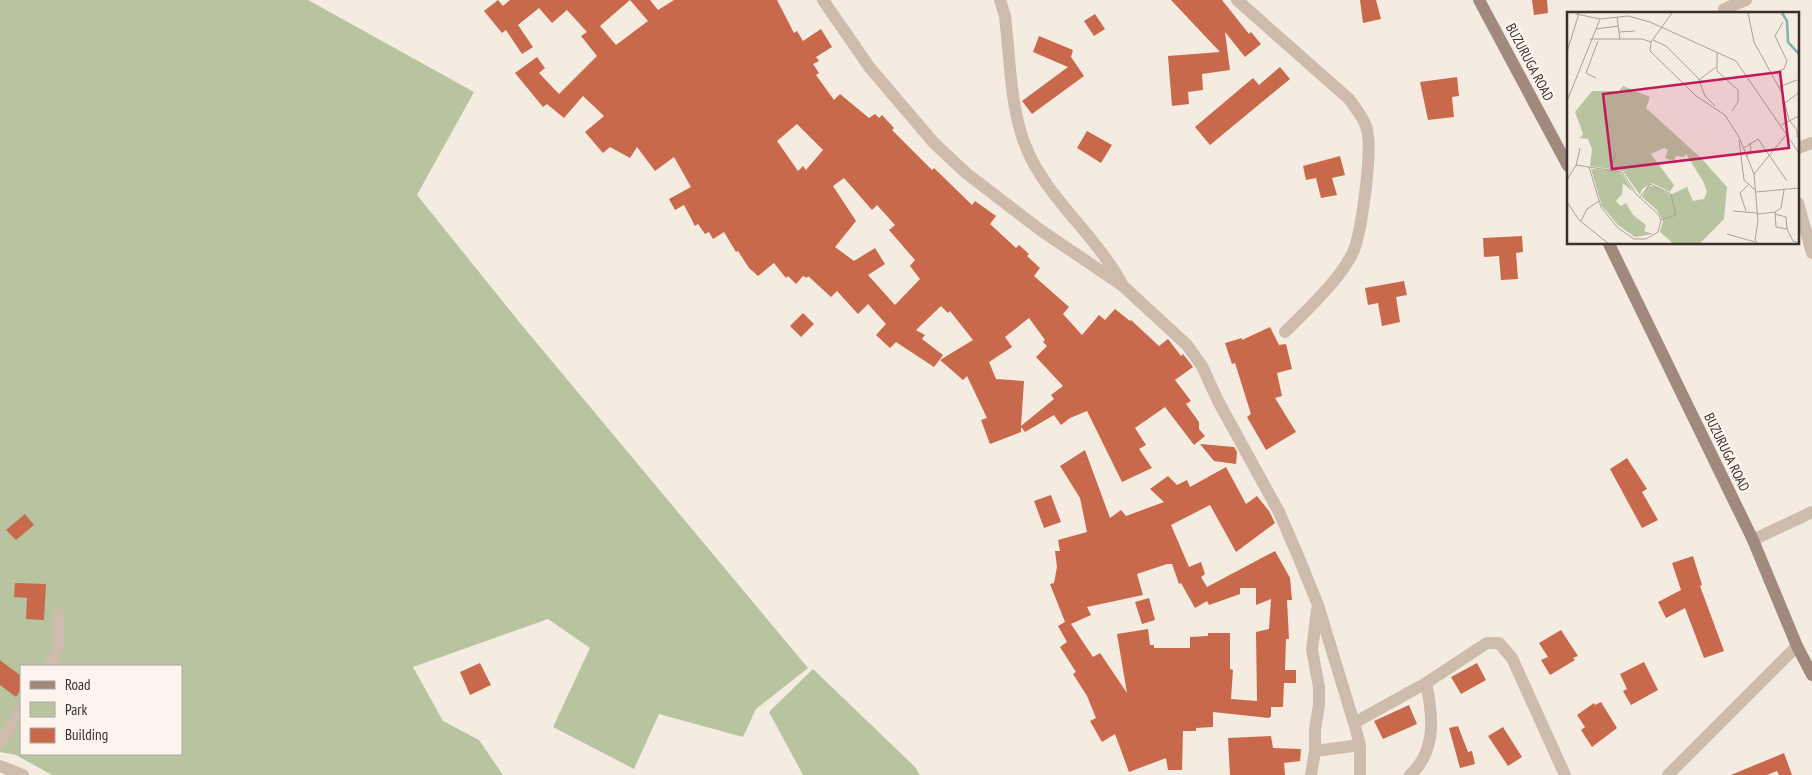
<svg xmlns="http://www.w3.org/2000/svg" width="1812" height="775" viewBox="0 0 1812 775" font-family="'PT Sans Narrow',sans-serif">
<style>
.green{fill:#b8c4a0;fill-rule:evenodd}
.building{fill:#c8694b;fill-rule:evenodd}
.lines{fill:none;stroke-linecap:round;stroke-linejoin:round}
.street{stroke:#cdbbac;stroke-width:12}
.secondary{stroke:#a18a7d;stroke-width:12}
.labels{text-anchor:middle;dominant-baseline:central;stroke-width:5;stroke-linejoin:round;paint-order:stroke}
.street-label{font-size:14px;fill:#3b302b;stroke:#fbf5ee}
.inset-river{fill:none;stroke:#7fb0b2;stroke-width:2.5}
.inset-road{fill:none;stroke:#aaa098;stroke-width:1}
.view{fill:#c2185b;fill-opacity:0.15;stroke:#c2185b;stroke-width:2.5}
.inset-edge{fill:none;stroke:#3b302b;stroke-width:2.5}
</style>
<rect width="100%" height="100%" fill="#f4ebe1"/>
<path class="green" d="M0,0h308l166,92 -57,103 103,128 288,345 -52,41 -13,28 -84,-23 -25,55 -81,-42 37,-79 -42,-29 -135,48 30,54 36,19 24,35h-451l-36,-20 -16,-3zM21,666h160v88h-160z
M813,669l102,98 5,8h-117l-34,-63z"/>
<path class="building" d="M498,0l5,6 7,-6h120l-30,26 16,19 32,-24 -18,-21h20l8,10 16,-10h103l17,33 3,-2 6,10 18,-12 11,18 -16,10 3,4 -6,3 6,9 -3,2 18,25 6,-6 29,24 6,-4 4,4 3,-3 12,13 -2,2 40,40 2,-2 38,37 3,-4 21,15 -6,8 26,24 3,-3 10,9 -2,2 13,12 -6,8 35,31 -6,7 19,21 17,-20 6,5 10,-11 15,12 1,-1 28,26 9,-7 13,17 2,-2 10,13 -18,13 16,21 -5,3 13,18v7l6,7 -11,9 -29,-38 -30,21 11,17 -7,4 13,19 -30,14 -35,-71 -17,7 -9,7 -7,-10 -29,17 -4,-5v5l-31,12 -9,-24 6,-2 -20,-42 -4,4 -23,-20 33,-20 -23,-29 -2,2 -7,-7 -25,24 9,5 -3,4 21,16 -9,12 -38,-25 -6,6 -14,-13 10,-11 -18,-20 -10,10 -21,-23 -6,6 -23,-21 -1,2 -4,-2 -7,8 -8,-8 -2,2 -12,-15 -16,13 -9,-8 -11,-17 -2,1 -12,-20 -11,7 -4,-7 -4,2 -7,-10 -3,2 -11,-21 -9,5 -6,-11 22,-12 -17,-30 -19,14 -18,-24 -7,11 -20,-11 -7,6 -18,-21 19,-16 -21,-20 -19,22 -17,-14 -4,3 -28,-34 22,-16 8,11 -6,5 20,21 38,-38 -16,-20 6,-4 -20,-22 -15,13 -13,-15 -21,17 15,22 -11,7 -16,-24 -4,3 -18,-22zM797,124l26,26 -17,20 -3,-4 -5,5 -21,-30zM844,178l28,32 5,-5 18,20 -6,5 26,30 -5,6 10,13 -25,26 -27,-30 17,-11 -10,-16 -21,13 -19,-14 21,-26 -23,-35zM1029,318l16,22 -2,2 4,4 -11,11 27,29 -12,9 3,4 -33,27 3,-45 -28,-2 -7,-17 23,-15 -7,-10z
M1171,0h51l27,34 2,-2 10,12 -16,13 -20,-25 5,38 -28,4 1,16 -15,2 1,12 -17,2 -4,-50 52,-4z
M1360,0h16l5,19 -18,4z
M1532,0h15l1,13 -14,2z
M1095,14l10,15 -11,7 -10,-15z
M1039,36l34,14 -2,7 13,19 -52,38 -10,-13 46,-34 -35,-15z
M1280,67l10,12 -80,66 -15,-18 58,-49 6,7z
M1457,77l2,19 -7,1 2,20 -26,3 -8,-38z
M1087,131l25,14 -11,18 -24,-15z
M1340,156l5,19 -13,3 5,17 -16,3 -5,-20 -10,2 -3,-14z
M1522,236l1,16 -7,1 2,26 -17,1 -2,-24 -15,1 -1,-19z
M1404,281l3,14 -11,2 4,25 -18,4 -4,-23 -10,2 -3,-17z
M803,313l11,11 -13,13 -11,-11z
M1270,327l9,18 7,-1 6,25 -15,4 5,23 -7,2 21,34 -30,18 -19,-33 4,-3 -16,-51 -3,1 -7,-21 17,-5v2z
M1200,444l34,3 3,5 -1,12 -22,-3z
M1085,450l25,68 11,-8 5,6 38,-14 -14,-13 18,-13 9,9 10,-5 3,7 36,-20 20,37 11,-8 12,15 6,12 -39,29 -26,-47 -39,20 18,42 12,-5 4,12 -4,3 6,10 68,-36 15,27 2,22h-5l2,39h-3l-1,31h11v13h-12l-1,24h-12v9l-2,2 -56,-6v15l-17,1v3h-13l-1,39h-14l-2,-12 -37,14 -14,-38 -13,8 -12,-21 6,-3 -9,-22 -14,-22 3,-2 -16,-25 7,-5 -9,-16 7,-4 -15,-38 4,-1 3,-16 -2,-16h5l-2,-11 29,-8 -7,-34 -20,-32zM1167,564h5l7,20 2,-1 14,25 12,-7 2,4 31,-11v-6h16v17l15,-6 -2,30 -13,3 1,69 -26,-2 2,-29 -3,-1v-36h-22v3l-18,1v11h-36v-3h-4l-2,-16 -31,5 10,59 -27,-40 -7,4 -22,-33 20,-9 -4,-8 56,-12 -6,-21z
M1627,458l20,31 -5,3 16,28 -16,8 -32,-59z
M1051,495l10,27 -17,6 -10,-27z
M25,514l9,11 -18,15 -10,-10z
M1693,556l9,29 -2,1 24,65 -20,7 -19,-50 -19,10 -8,-16 23,-12 -9,-27z
M15,583l31,1 -2,36 -18,-1 1,-21 -13,-1z
M1149,598l6,22 -13,4 -7,-22z
M1561,630l17,26 -5,2 2,2 -25,15 -9,-15 7,-3 -9,-14z
M0,660l21,16v13l-5,8 -16,-12z
M1644,662l14,28 -27,15 -8,-14 4,-2 -7,-15z
M480,663l11,22 -21,10 -10,-23z
M1477,663l9,17 -25,14 -10,-17z
M1601,702l16,26 -25,19 -11,-17 4,-3 -8,-12 17,-12 1,2z
M1409,705l8,19 -34,15 -9,-18z
M1458,726l10,26 4,-1 3,13 -15,4 -11,-40z
M1503,727l19,30 -14,9 -20,-30z
M1271,736l2,12 28,1 -1,12 -16,2 1,12h-55l-2,-37z
M1784,753l8,22h-13l-2,-4 -10,4h-36z"/>
<g class="lines">
<path class="street" d="M823,0l47,68 64,75 32,30 73,56 84,57 64,59 15,21 16,35 61,111 19,44 20,49 36,118 6,22v30
M1000,0l5,16c5,41 5,93 21,131 19,49 70,88 96,137
M1237,0l112,99c8,11 18,23 19,37 3,22 -6,93 -14,114 -12,28 -47,60 -69,82
M1724,9l22,-9
M1798,148l14,-5
M1798,203l14,50
M1753,540l59,-28
M50,666l8,-19v-33
M1354,723l72,-40 61,-40h12l13,15 53,117
M0,744l21,-34
M1315,751l45,-6
M0,766l23,9
M1311,775l4,-24v-22l4,-24v-18l-7,-37 5,-40
M1410,775c27,-24 23,-60 16,-92
M1668,775l129,-129"/>
<path class="secondary" d="M1479,0l89,166
M1609,244l144,296 44,106 15,29"/>
</g>
<g class="labels">
<g class="street-label">
<text transform="translate(1530 62) rotate(62)">BUZURUGA ROAD</text>
<text transform="translate(1727 452) rotate(64)">BUZURUGA ROAD</text>
</g>
</g>
<g transform="translate(1567 12)">
<rect width="232" height="232" fill="#f4ebe1"/>
<path d="M56,74l27,11 -4,11 55,50 26,29 -3,32 -25,25h-25l-14,-12 3,-11 -6,-11 -15,-13 6,-11 9,1 13,8 17,-8 6,14 11,-2 3,-7 -4,-11 -17,-27 2,-3 -4,6 -8,-1 -2,5 -9,-3 3,-8 -4,-2 -13,6 23,31 -4,7 -18,-9 -10,6 -2,6 -17,-24 -33,-5 2,-17 -4,-10 -8,-1 3,-4 -8,-22 17,-21h27zM24,157l26,1 6,5 10,17 -10,-9 -1,11 -6,7 5,5 5,-3 7,12 13,10 -2,6 9,3 -18,3 -17,-12 -16,-19z" fill="#b8c4a0"/>
<path class="inset-river" d="M215,1l5,8 1,21 11,12"/>
<path class="inset-road" d="M105,1l-21,29 -1,9 46,45 29,19 14,22 15,37M181,1l6,29 28,51 7,27 8,10v7M9,2l24,5 28,-3 22,6 86,39 63,92M50,5l3,23M29,17l22,-3M52,20l16,-1M23,27h52l9,3M86,28l13,6 32,32 7,18 10,10M0,40l12,-39M150,41v18l21,19v12l-6,9M205,62l12,-5 3,-8 -12,-25 8,-14M29,66l-10,-5 12,-32M132,68l17,-13M212,75l18,-7M0,89l33,-82M218,91l13,-10M214,113l18,-9M172,128l5,40 11,10M177,136l14,-9 29,42M179,145l5,-6 -1,-8M9,154l4,-18M44,156l5,-15M0,168l9,-15 46,7 14,22 22,20 3,6 -3,12 -12,7h-12l-16,-11 -17,-21 -12,-40M189,180l43,-4M73,185l10,-13 21,10 5,21 -15,5M0,190l12,18 30,24M166,199l24,2M179,199l-6,-18 8,-8M208,200l1,15 11,2 6,12 6,2M191,202l17,-2 6,-4 3,-18M208,202l11,3 1,12M14,209l6,-12 12,-8M160,222l28,8M191,232l-3,-4 3,-19 -4,-47 32,-39"/>
<path class="view" d="M213,60l9,76 -177,21 -9,-75z"/>
<rect width="232" height="232" class="inset-edge"/>
</g>
<rect x="20" y="665" width="162" height="90" fill="#fbf5ee" stroke="#aea6a0"/>
<rect x="30" y="681" width="25" height="8" fill="#a18a7d" stroke="#aea6a0"/>
<text x="65" y="690" font-size="15" fill="#3b302b">Road</text>
<rect x="30" y="702" width="25" height="15" fill="#b8c4a0" stroke="#aea6a0"/>
<text x="65" y="715" font-size="15" fill="#3b302b">Park</text>
<rect x="30" y="728" width="25" height="15" fill="#c8694b" stroke="#aea6a0"/>
<text x="65" y="740" font-size="15" fill="#3b302b">Building</text>
</svg>
